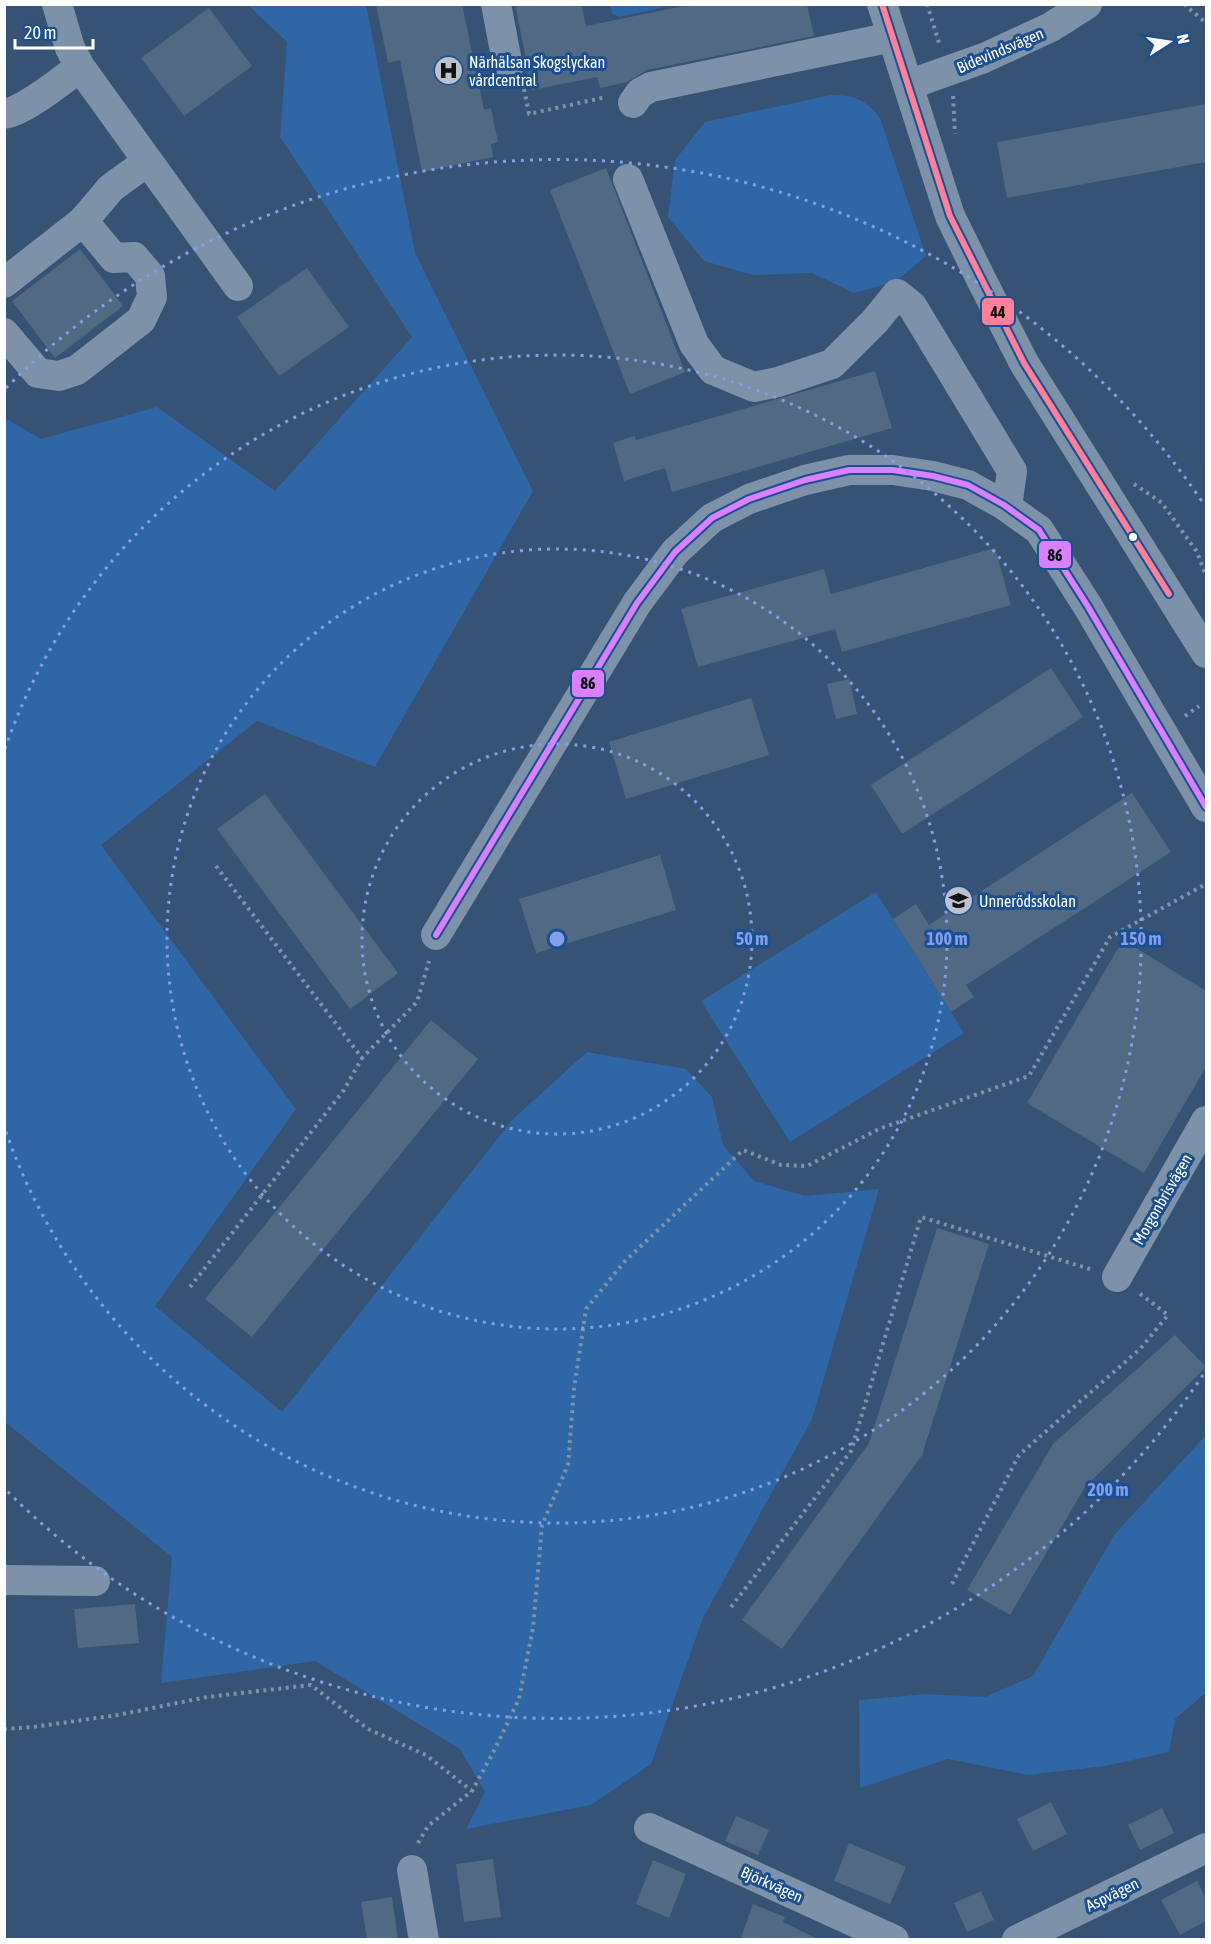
<svg xmlns="http://www.w3.org/2000/svg" width="1211" height="1944" viewBox="0 0 1211 1944" font-family="'Asap Condensed',sans-serif">
<style>
.green{fill:#2f66a5}
.building{fill:#526984}
.lines{fill:none;stroke-linecap:round;stroke-linejoin:round}
.path{stroke:#7d92a8;stroke-width:4;stroke-dasharray:3 4.5;stroke-linecap:butt}
.minor{stroke:#7d92a8;stroke-width:30}
.bus-1-casing{stroke:#1b4f8f;stroke-width:10}
.bus-2-casing{stroke:#1b4f8f;stroke-width:10}
.bus-1{stroke:#ff8098;stroke-width:6}
.bus-2{stroke:#d880ff;stroke-width:6}
.ring{fill:none;stroke:#839eea;stroke-width:3;stroke-dasharray:3 6}
.bus-dot{fill:#fff;stroke:#1b4f8f;stroke-width:2}
.labels{text-anchor:middle;dominant-baseline:central;stroke-width:6;stroke-linejoin:round;paint-order:stroke}
.street-label{font-size:16px;fill:#fff;stroke:#1b4f8f}
.poi-label{font-size:16px;fill:#fff;stroke:#1b4f8f;text-anchor:start}
.centre{fill:#839eea;stroke:#1b4f8f;stroke-width:3}
.ring-label{font-size:18px;text-anchor:middle;font-weight:bold;fill:#839eea;stroke:#1b4f8f;stroke-width:6;stroke-linejoin:round;paint-order:stroke}
.line-badge{stroke:#1b4f8f;stroke-width:2}
.pale-badge-label{font-size:16px;text-anchor:middle;font-weight:bold;fill:#111}
</style>
<rect width="100%" height="100%" fill="#365274"/>
<path class="green" d="M248,5h118l49,248 118,238 -158,276 -118,-46 -156,124 195,264 -141,197 127,106 231,-293 74,-67 99,17 26,28 11,48 31,36 51,15 74,-7 -67,230 -109,199 -52,146 -60,41 -125,24 19,-37 -25,-43 -145,-88 -154,22 11,-126 -167,-135v-1004l36,21 116,-32 118,84 137,-154 -132,-200 7,-95z
M610,5l56,-1v1l-6,3 -41,9 -7,-4z
M831,95c23,0 34,4 49,23l46,138 -31,26 -41,11 -42,-20 -59,2 -49,-14 -36,-44 7,-57 30,-38z
M876,892l88,141 -174,109 -89,-141z
M1206,1435v260h-3l-28,24 -6,33 -64,14 -77,9 -80,-16 -88,29 -1,-88 67,-6 59,3 48,-21 81,-141z"/>
<path class="building" d="M376,4h86l22,106 7,-2 7,34 -7,2 2,13 -71,15 -22,-112 -12,3z
M515,4h66l5,22 107,-22h114l7,32 -167,34 -20,12 -27,6 -3,-11 -65,13z
M209,8l43,58 -68,50 -43,-58z
M1206,104v58l-199,36 -10,-56z
M606,168l79,204 -55,22 -80,-204z
M80,249l43,57 -68,52 -43,-57z
M307,268l42,59 -70,49 -42,-59z
M875,371l17,57 -220,64 -7,-24 -41,13 -11,-38 21,-7 2,4z
M995,548l16,57 -169,47 -7,-23 -137,38 -17,-58 143,-40 7,25z
M1051,668l32,49 -181,117 -31,-49z
M849,679l8,35 -21,5 -9,-35z
M751,698l18,57 -143,44 -17,-57z
M1132,793l39,59 -205,133 8,12 -23,15 -58,-93 23,-15 13,21z
M265,794l133,179 -48,36 -133,-180z
M660,855l16,55 -140,43 -17,-54z
M1123,940l83,51v76l-62,106 -117,-70z
M431,1020l47,39 -226,278 -47,-38z
M937,1228l52,16 -67,211 -140,194 -40,-29 127,-177z
M1175,1335l31,32 -121,120 -75,128 -43,-25 86,-146z
M135,1604l4,39 -61,5 -4,-39z
M1051,1802l16,32 -34,17 -16,-32z
M1162,1808l12,25 -34,17 -12,-25z
M736,1816l33,14 -11,25 -33,-14z
M849,1843l57,24 -16,37 -56,-23z
M493,1859l8,58 -37,5 -8,-58z
M653,1860l33,14 -17,44 -33,-14z
M1197,1881l9,18v22l-26,14 -19,-35z
M981,1891l13,29 -27,12 -13,-29z
M392,1897l6,43h-31l-6,-38z
M753,1904l32,13 -2,5 37,18h-80z"/>
<g class="lines">
<path class="path" d="M927,4l13,42
M1184,4l22,19
M524,89l5,25 77,-17
M953,96l2,38
M1134,484l28,19 35,49 9,24
M1185,716l14,-10
M216,866l146,192 55,-56 12,-41
M190,1287l154,-197 18,-32
M952,1584l67,-129 121,-106 28,-34 -29,-22
M731,1607l120,-156 70,-234 172,53
M4,1729l29,-2 85,-12 89,-18 104,-12 57,44 58,26 46,36
M418,1843l10,-17 44,-35 23,-42 24,-50 14,-71 9,-103 26,-60 6,-76 12,-80 38,-47 119,-112 38,15 26,1 72,-37 150,-53 81,-139 96,-53"/>
<path class="minor" d="M496,4l12,63
M882,4l68,212 32,65 42,82 182,290
M80,67l158,219
M908,85l76,-27 67,-31 36,-23
M633,103l7,-10 11,-6 241,-50
M4,114c21,-3 58,-34 76,-47l-10,-19 -13,-44
M628,179l66,165 19,26 41,17 24,-5 54,-18 43,-43 22,-27 15,12 100,165 -5,36
M83,221l28,-33 37,-27
M4,283l79,-62 31,37 20,-1 16,19 2,21 -11,23 -64,50 -18,6 -21,-3 -34,-40
M436,935l201,-332 38,-51 37,-34 37,-19 56,-19 44,-10h44l40,6 35,9 36,20 35,25 48,75 119,202
M1117,1277l89,-156
M4,1580l91,1
M649,1828l245,112
M412,1870l12,70
M1017,1940l189,-92"/>
<defs>
<path id="bus-1" d="M882,4l68,212 74,147 145,231"/>
<path id="bus-2" d="M436,935l201,-332 38,-51 37,-34 37,-19 56,-19 44,-10h44l40,6 35,9 36,20 35,25 48,75 119,202"/>
</defs>
<use href="#bus-1" class="bus-1-casing"/>
<use href="#bus-2" class="bus-2-casing"/>
<use href="#bus-1" class="bus-1"/>
<use href="#bus-2" class="bus-2"/>
</g>
<g class="ring">
<circle cx="557" cy="939" r="195"/>
<circle cx="557" cy="939" r="390"/>
<path d="M5 749A584 584 0 1 1 5 1129"/>
<path d="M1203 1375A779 779 0 0 1 6 1490M6 388A779 779 0 0 1 1203 503"/>
</g>
<defs>
<symbol id="hospital-disc" viewBox="-11 -11 22 22"><circle r="9.5" fill="#b9c2ce" stroke="#1b4f8f"/><path d="M-5-5h3v3.5h4V-5h3V5h-3V1.5h-4V5h-3Z" fill="#111"/></symbol>
<symbol id="school-disc" viewBox="-11 -11 22 22"><circle r="9.5" fill="#b9c2ce" stroke="#1b4f8f"/><path d="M0-5L7-2L0 1L-7-2ZM-4 1L0 2.5L4 1V4Q0 6-4 4Z" fill="#111"/></symbol>
</defs>
<g fill-rule="evenodd">
<use href="#hospital-disc" x="432" y="54" width="33" height="33"/>
<use href="#school-disc" x="942" y="884" width="33" height="33"/>
</g>
<circle class="bus-dot" cx="1133" cy="537" r="5"/>
<g class="labels">
<g class="street-label">
<text transform="translate(1000 50) rotate(-23)">Bidevindsvägen</text>
<text transform="translate(1162 1199) rotate(-60)">Morgonbrisvägen</text>
<text transform="translate(772 1884) rotate(24)">Björkvägen</text>
<text transform="translate(1112 1894) rotate(-26)">Aspvägen</text>
</g>
<g class="poi-label">
<text x="469" y="62">Närhälsan Skogslyckan<tspan x="469" dy="18">vårdcentral</tspan></text>
<text x="979" y="901">Unnerödsskolan</text>
</g>
</g>
<circle cx="557" cy="939" r="9" class="centre"/>
<g class="ring-label">
<text x="752" y="945">50 m</text>
<text x="947" y="945">100 m</text>
<text x="1141" y="945">150 m</text>
<text x="1108" y="1496">200 m</text>
</g>
<g class="line-badge">
<rect x="981" y="297" width="34" height="29" rx="6" fill="#ff8098"/>
<rect x="1038" y="540" width="34" height="29" rx="6" fill="#d880ff"/>
<rect x="571" y="669" width="34" height="29" rx="6" fill="#d880ff"/>
</g>
<g class="pale-badge-label">
<text x="998" y="318">44</text>
<text x="1055" y="561">86</text>
<text x="588" y="689">86</text>
</g>
<rect width="1211" height="1944" fill="none" stroke="#ffffff" stroke-width="12"/>
<g transform="translate(1169 42) rotate(78)" stroke="#1b4f8f" stroke-width="4.5" paint-order="stroke">
<path d="M0-4.5L10 22L0 15L-10 22Z" fill="#ffffff"/>
<text y="-9" font-size="16" font-weight="bold" text-anchor="middle" fill="#ffffff">N</text>
</g>
<path d="M15 39v9h78v-9" fill="none" stroke="#ffffff" stroke-width="3"/>
<text x="24" y="39" font-size="18" fill="#ffffff" stroke="#1b4f8f" stroke-width="4.5" paint-order="stroke">20 m</text>
</svg>
